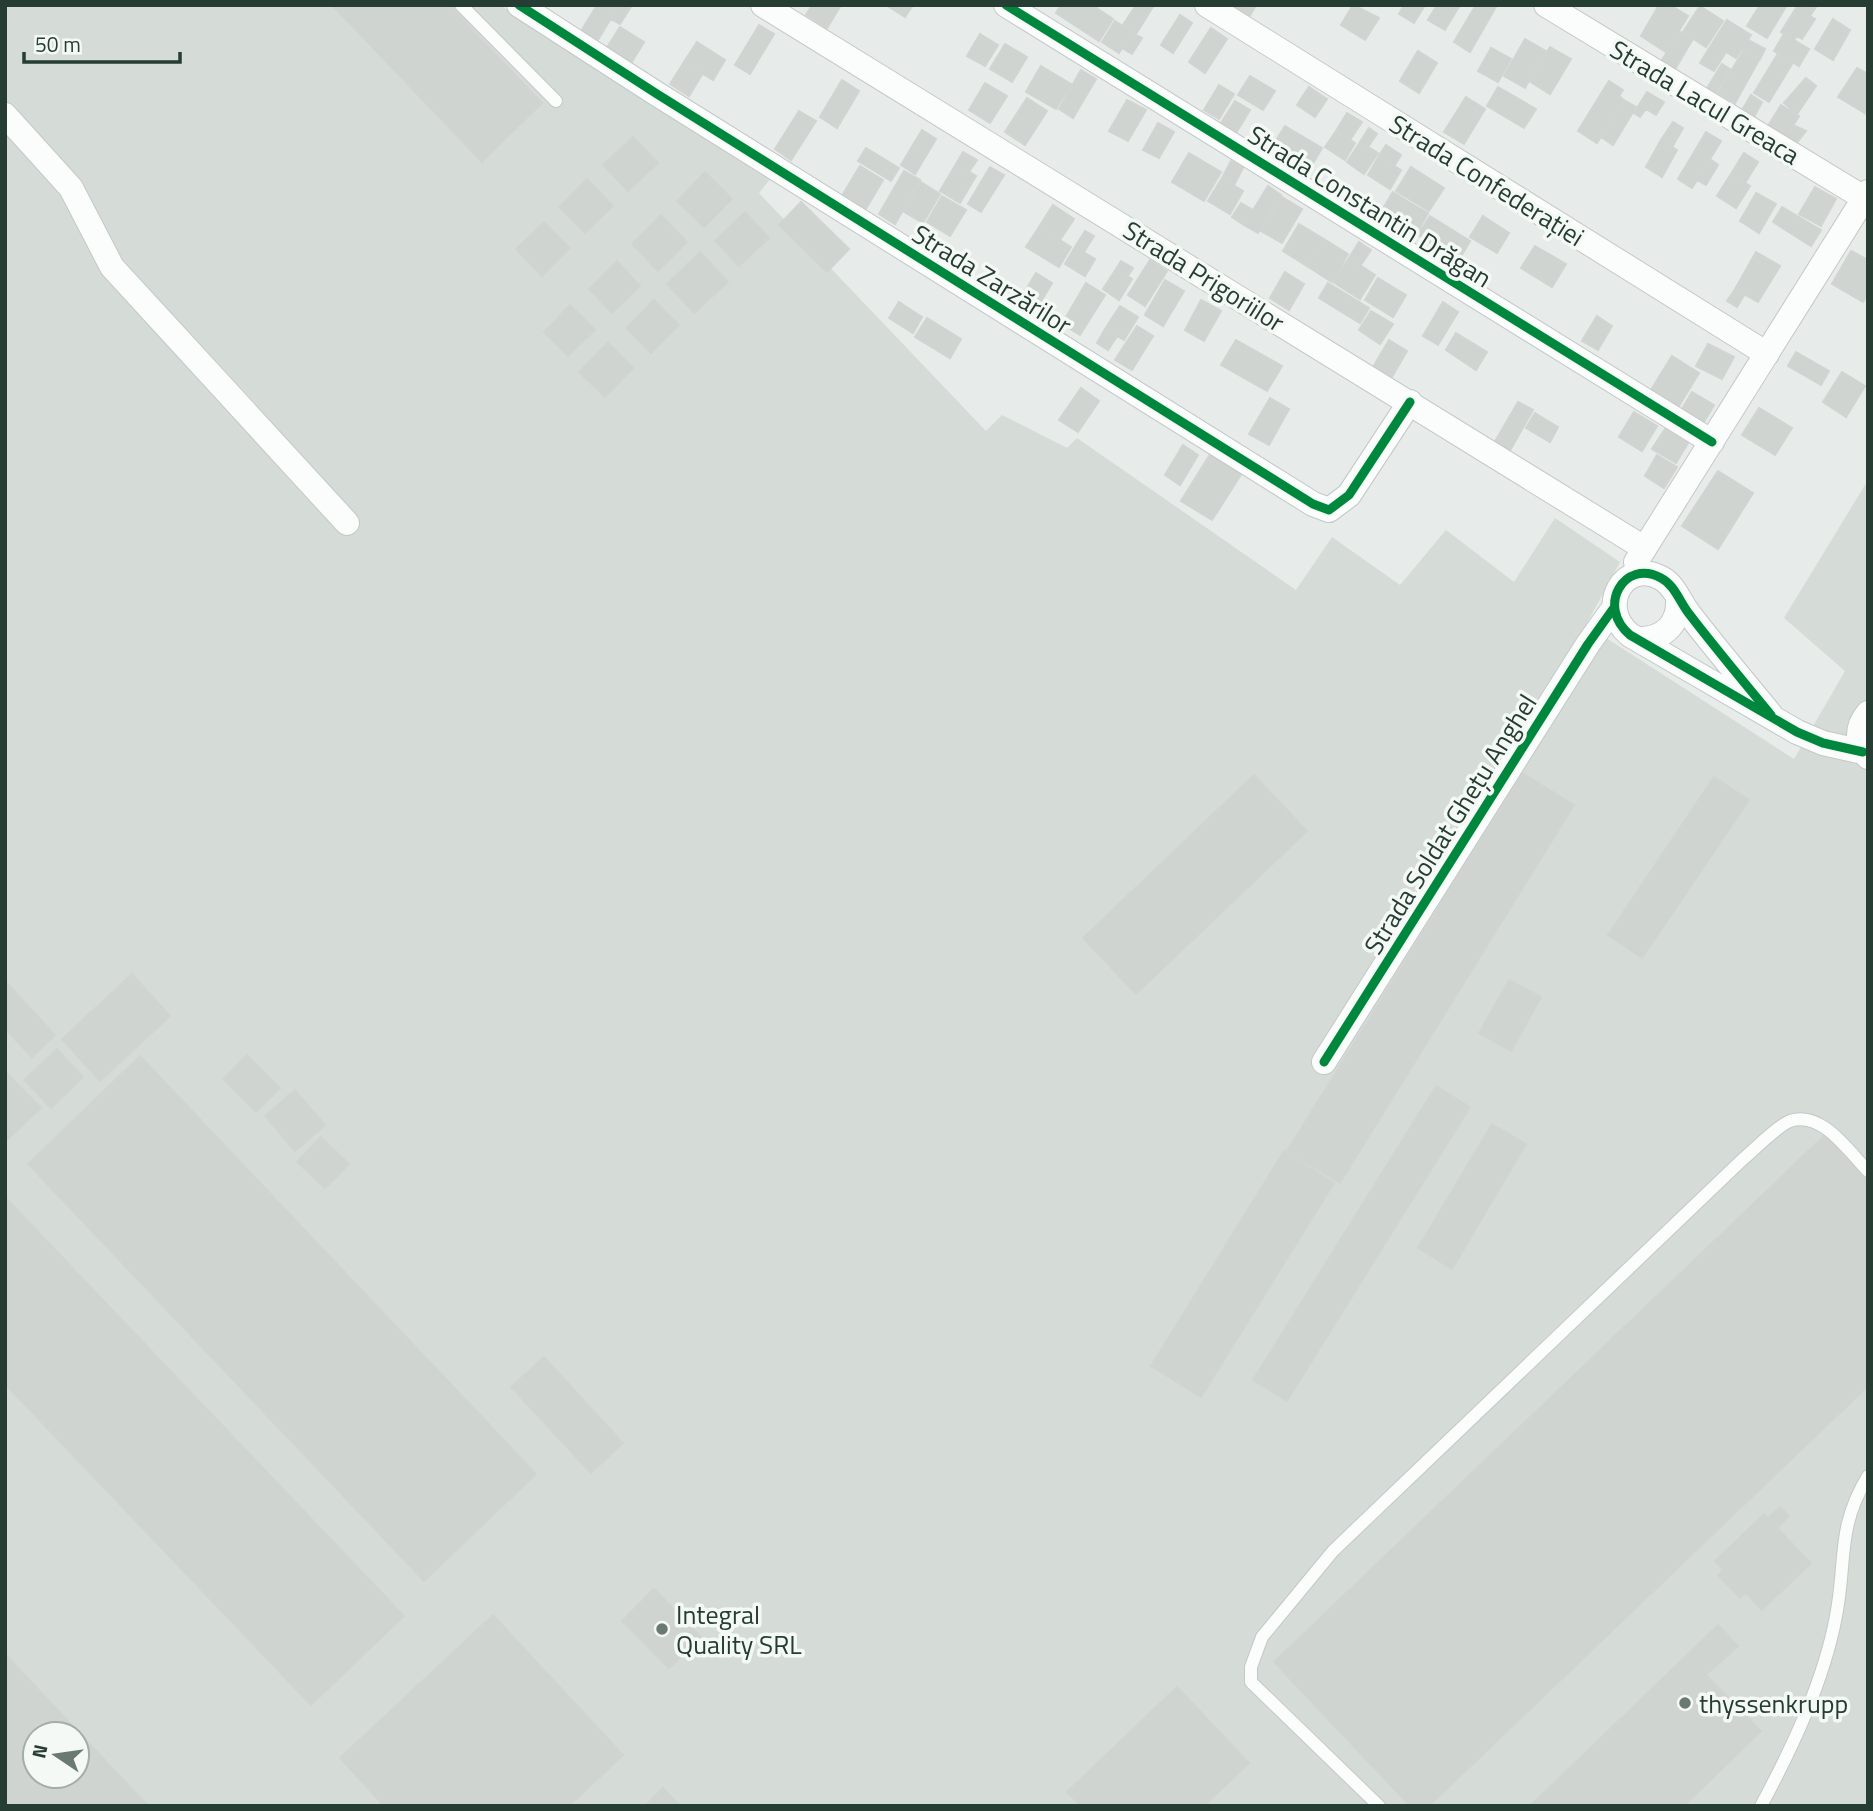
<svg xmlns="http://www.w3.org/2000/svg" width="1873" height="1811" viewBox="0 0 1873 1811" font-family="'Titillium Web',sans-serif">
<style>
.built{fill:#d5dcd8;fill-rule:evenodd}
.building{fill:#cfd4d1;stroke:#d0d4d2;stroke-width:2;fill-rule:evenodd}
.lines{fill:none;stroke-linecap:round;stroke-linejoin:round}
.lane-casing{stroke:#c4c8c6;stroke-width:14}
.street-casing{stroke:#c4c8c6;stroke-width:26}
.lane{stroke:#fbfcfc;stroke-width:12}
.street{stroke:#fbfcfc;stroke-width:24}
.cycleway-casing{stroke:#f5f9f6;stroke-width:13}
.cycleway{stroke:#00873e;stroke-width:9}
.poi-dot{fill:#6a7a73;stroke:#f5f9f6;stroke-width:2.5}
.labels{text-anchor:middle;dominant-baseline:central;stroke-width:7;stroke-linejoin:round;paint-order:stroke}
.street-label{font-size:26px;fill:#263d33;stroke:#f5f9f6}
.poi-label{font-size:26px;fill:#263d33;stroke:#f5f9f6;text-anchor:start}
</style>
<rect width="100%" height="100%" fill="#e7ebe9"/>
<path class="built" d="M5,5h495l271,173 -12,15 227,238 16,-16 65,33 10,-10 219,152 36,-53 68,48 46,-55 68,52 41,-64 65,44 -34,63 208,134 51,-88 -61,-53 84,-138v1326h-1863zM35,1734h42v42h-42z"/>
<path class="building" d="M332,5h117l93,98 -60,59z
M597,5h22l-23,38 -16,-10z
M619,5h13l-12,19 -9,-5z
M812,5h29l-14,23 -21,-13z
M886,5h27l-8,12z
M1061,5h31l21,14 -14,22 -43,-28z
M1136,5h18l-18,29 -13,-9z
M1230,5h26l-7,12z
M1353,5l26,13 -14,22 -24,-15z
M1404,5h21l-11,18 -15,-9z
M1437,5h23l-15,25 -17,-10z
M1476,5h21l-27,47 -16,-10z
M1659,5h11l18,11 -22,36 -25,-16z
M1760,5h27l-20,33 -20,-12z
M1798,5l18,2 -6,9 5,3 -13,20 -5,-3 -3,4 -13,-8z
M1700,6l23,15 -17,26 -23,-15z
M1180,15l12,8 -19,30 -12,-8z
M1833,19l17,11 -17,30 -18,-11z
M1727,20l24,15 -15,23 -10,-6 -12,19 -14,-8z
M1115,21l17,11 -13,21 -17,-11z
M759,25l15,9 -24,40 -15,-9z
M620,27l24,15 -14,23 -24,-16z
M1211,28l16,11 -22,34 -16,-11z
M1132,32l10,6 -10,16 -10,-6z
M1680,32l13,7 -19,32 -14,-8z
M980,34l18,11 -13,21 -18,-10z
M1784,34l25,15 -10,17 -25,-15z
M1525,39l21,12 -21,37 -21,-12z
M1748,40l17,9 -5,10 -17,-10z
M697,42l28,18 -12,20 -29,-18z
M1005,44l22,13 -15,25 -22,-13z
M1550,47l21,12 -21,35 -21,-13z
M1491,48l20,11 -13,23 -20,-11z
M1418,51l19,12 -18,30 -19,-12z
M1743,51l16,9 -24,43 -17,-10z
M1777,55l15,9 -23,38 -15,-9z
M684,62l19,11 -14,23 -19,-12z
M1722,64l8,5 -16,26 -8,-5z
M1041,66l30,18 -15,25 -30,-17z
M1857,68l11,6v41l-30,-18z
M1081,70l15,9 -23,39 -14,-9z
M1250,76l25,15 -12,19 -25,-15z
M1806,78l10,8 -19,28 -13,-11z
M842,80l17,11 -22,37 -17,-11z
M1609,81l14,9 -4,6 5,4 -27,43 -19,-12z
M985,83l22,13 -17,27 -21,-13z
M1219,85l15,9 -15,25 -15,-9z
M1309,87l18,12 -12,18 -18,-12z
M1498,87l38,22 -12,19 -37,-22z
M1647,92l17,10 -8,13 -10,-6 -6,8 -6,-4z
M1751,95l11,7 -9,17 -12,-7z
M1466,97l19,12 -21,35 -20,-12z
M1027,98l20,13 -22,34 -20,-13z
M1127,100l19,10 -18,31 -19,-10z
M1624,100l12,7 -23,38 -12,-8z
M1235,101l15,9 -14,23 -15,-10z
M1781,105l18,11 -13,21 -18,-11z
M799,111l17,10 -25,39 -16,-11z
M1347,113l15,9 -12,18 -14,-9z
M1673,122l10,6 -11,19 -11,-7z
M1158,123l16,9 -15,26 -16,-8z
M1285,126l37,22 -13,22 -37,-23z
M1795,126l11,5 -11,14 -9,-7z
M1369,128l8,6 -9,13 -8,-5z
M922,130l14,9 -21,35 -14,-9z
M1336,131l19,12 -10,17 -20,-13z
M1706,132l15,9 -29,47 -14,-9z
M633,137l25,26 -30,28 -25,-26z
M1661,140l16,10 -15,27 -16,-10z
M1360,142l18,11 -14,21 -17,-12z
M1386,145l15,10 -7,11 -15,-10z
M866,148l33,20 -8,13 -33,-20z
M963,152l14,8 -8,12 -13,-8z
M1189,153l32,19 -17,29 -32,-19z
M1744,153l14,9 -13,21 -14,-9z
M1379,156l22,14 -11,19 -22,-14z
M1710,159l8,6 -12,20 -9,-5z
M1231,161l12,7 -9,17 -12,-7z
M956,164l20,12 -16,27 -20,-12z
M860,166l23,14 -18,30 -23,-14z
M990,167l14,8 -23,37 -13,-8z
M1411,167l33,21 -15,23 -33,-20z
M904,171l16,9 -25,44 -16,-10z
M705,172l27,27 -28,28 -27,-26z
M1731,174l19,12 -14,22 -19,-12z
M1222,178l21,13 -13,23 -22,-13z
M587,179l26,27 -28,27 -26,-26z
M921,182l19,12 -17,29 -19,-11z
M1268,186l13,9 -23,38 -14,-8z
M1815,187l21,12 -15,27 -22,-12z
M1393,192l16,10 -17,27 -16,-9z
M1756,193l20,11 -17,29 -19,-12z
M942,196l24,14 -16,26 -23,-14z
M1282,197l20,12 -20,34 -21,-12z
M801,202l48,47 -22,23 -48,-47z
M1409,202l19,11 -10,18 -20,-12z
M1241,203l12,7 -9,15 -12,-8z
M1053,205l21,14 -14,21 -21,-13z
M1782,207l39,23 -10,16 -38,-24z
M745,212l24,26 -30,28 -24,-25z
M661,215l26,27 -29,29 -26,-27z
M1430,216l40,25 -11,19 -41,-25z
M1483,216l26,17 -12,20 -27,-16z
M544,222l26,26 -28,28 -26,-27z
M1299,224l25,15 -17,27 -24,-15z
M1039,227l32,20 -12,20 -33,-20z
M1085,231l9,5 -10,16 -9,-5z
M1324,239l24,15 -16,28 -25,-16z
M1359,242l12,8 -11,16 -11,-8z
M1535,246l31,18 -14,23 -31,-19z
M1075,247l20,12 -10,17 -20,-12z
M1851,251l17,9v34l-5,8 -31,-18z
M700,252l28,30 -34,31 -27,-29z
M1756,252l24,14 -22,36 -23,-13z
M1349,258l26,17 -15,24 -27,-17z
M1150,260l17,11 -22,35 -17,-11z
M617,261l23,25 -28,27 -23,-24z
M1121,261l12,7 -6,9 -11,-8z
M1116,269l16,10 -13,21 -16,-11z
M1285,272l19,12 -15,26 -19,-12z
M1036,273l16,10 -15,25 -16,-10z
M1378,278l28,17 -13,22 -28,-17z
M1165,280l19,11 -21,35 -18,-11z
M1086,283l19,12 -25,40 -18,-11z
M1328,283l41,25 -9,15 -41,-25z
M1735,289l10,5 -8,13 -10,-6z
M654,300l25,25 -28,28 -25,-25z
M1201,300l20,11 -17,30 -19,-11z
M899,302l23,15 -9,16 -24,-15z
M1443,302l15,10 -20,33 -15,-9z
M570,305l25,25 -27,26 -24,-24z
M1120,306l18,11 -14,23 -19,-11z
M1371,311l22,13 -13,20 -21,-14z
M1597,316l15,10 -14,24 -16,-9z
M927,318l34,21 -11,19 -35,-21z
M1137,326l16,10 -21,34 -17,-10z
M1105,329l12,7 -9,14 -11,-7z
M1456,333l31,19 -11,18 -30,-20z
M1236,340l46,26 -15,25 -46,-26z
M1389,340l18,11 -17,29 -18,-11z
M608,343l25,25 -28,29 -26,-25z
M1708,344l26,13 -12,22 -26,-13z
M1796,352l33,19 -8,14 -33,-19z
M1672,356l27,17 -20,33 -28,-16z
M1842,372l23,14 -19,31 -23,-15z
M1081,388l18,13 -21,31 -19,-12z
M1692,392l22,13 -10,17 -22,-13z
M1270,398l19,11 -20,36 -20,-11z
M1518,402l15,8 -25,44 -15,-9z
M1759,408l33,20 -17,27 -33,-20z
M1634,412l23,14 -15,25 -23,-14z
M1535,413l23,14 -8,15 -24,-14z
M1665,429l23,14 -12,20 -24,-14z
M1183,445l15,10 -18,30 -15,-10z
M1211,453l31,20 -30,47 -31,-19z
M1657,455l20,12 -13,21 -19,-12z
M1718,471l35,22 -35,56 -36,-23z
M1522,773l52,32 -234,378 -53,-32z
M1254,775l53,56 -171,163 -53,-56z
M1714,777l35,23 -107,158 -34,-23z
M132,974l38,42 -70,65 -38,-42z
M1509,980l32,17 -30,54 -32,-18z
M6,982l49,53 -23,22 -27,-28z
M57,1049l26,28 -32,31 -27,-28z
M247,1055l33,33 -24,24 -33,-33z
M140,1056l396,418 -112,107 -396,-417z
M5,1071l36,37 -36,34z
M1436,1086l34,21 -183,294 -34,-21z
M295,1090l30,35 -30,26 -30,-35z
M1492,1124l34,20 -74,125 -34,-21z
M1825,1135l43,46v205l-439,420h-19l-136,-144z
M321,1137l28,27 -24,24 -28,-26z
M1284,1151l50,32 -133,214 -50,-31z
M5,1197l399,419 -93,89 -306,-321z
M544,1357l79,86 -32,30 -80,-86z
M1780,1507l9,9 -12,12 34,35 -49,47 -16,-17 -6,5 -22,-23 5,-5 -8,-9 49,-47 4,4z
M654,1589l47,48 -32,31 -47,-47z
M493,1615l130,140 -54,51h-185l-44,-48z
M1718,1625l20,21 -32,29 55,56 -77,75h-154z
M5,1654l143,152h-143zM35,1734h42v42h-42z
M1177,1687l72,76 -45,43h-123l-14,-14z
M663,1788l17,18h-35z"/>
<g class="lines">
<defs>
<path id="lane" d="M461,5l95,96
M1379,1806l-128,-124v-15l11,-30 71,-86 410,-392c11,-9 34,-33 47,-38 32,-11 59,31 78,50
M1761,1806c31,-58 63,-125 75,-190 11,-56 0,-87 32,-140"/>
<path id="street" d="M519,5l138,89 656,410 16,6 20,-15 61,-93
M763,5l881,543
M1006,5l706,437
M1207,5l560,349
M1546,5l318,193
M5,115l66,73 41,79 235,256
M1636,562l232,-370
M1640,639c24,0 39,-15 38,-39
M1868,713c-12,14 -12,30 0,44
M1771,715c-27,-33 -55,-66 -81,-100 -10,-12 -15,-30 -29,-37 -37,-20 -65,29 -31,57l167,97 26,11 40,9
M1324,1062l264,-418 25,-35"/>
</defs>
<use href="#lane" class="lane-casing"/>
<use href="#street" class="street-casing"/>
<use href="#lane" class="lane"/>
<use href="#street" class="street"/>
<defs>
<path id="cycleway" d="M519,5l138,89 656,410 16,6 20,-15 61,-93
M1006,5l706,437
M1771,715c-27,-33 -55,-66 -81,-100 -10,-12 -15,-30 -29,-37 -37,-20 -65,29 -31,57l167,97 26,11 40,9
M1324,1062l264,-418 25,-35"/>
</defs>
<use href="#cycleway" class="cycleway-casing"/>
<use href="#cycleway" class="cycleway"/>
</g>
<g class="poi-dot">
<circle cx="662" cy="1629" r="7"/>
<circle cx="1685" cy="1703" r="7"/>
</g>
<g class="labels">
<g class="street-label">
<text transform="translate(1705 102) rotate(31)">Strada Lacul Greaca</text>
<text transform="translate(1487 180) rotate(32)">Strada Confederației</text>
<text transform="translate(1370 206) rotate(32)">Strada Constantin Drăgan</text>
<text transform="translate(1204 276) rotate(32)">Strada Prigoriilor</text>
<text transform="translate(992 279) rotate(32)">Strada Zarzărilor</text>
<text transform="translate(1450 824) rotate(-58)">Strada Soldat Ghețu Anghel</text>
</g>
<g class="poi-label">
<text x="676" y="1614">Integral<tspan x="676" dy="30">Quality SRL</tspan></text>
<text x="1699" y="1703">thyssenkrupp</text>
</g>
</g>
<rect width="1873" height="1811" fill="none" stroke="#263d33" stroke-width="14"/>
<g transform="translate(56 1755) rotate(283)"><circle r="33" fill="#f5f9f6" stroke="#a2aea8" stroke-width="2"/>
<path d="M0-5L12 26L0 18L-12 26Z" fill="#6a7a73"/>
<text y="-10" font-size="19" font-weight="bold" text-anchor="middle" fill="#263d33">N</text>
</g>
<path d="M24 52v10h156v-10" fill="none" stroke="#263d33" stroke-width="3.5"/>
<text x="35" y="52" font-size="21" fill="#263d33" stroke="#f5f9f6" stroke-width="5" paint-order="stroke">50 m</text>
</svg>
